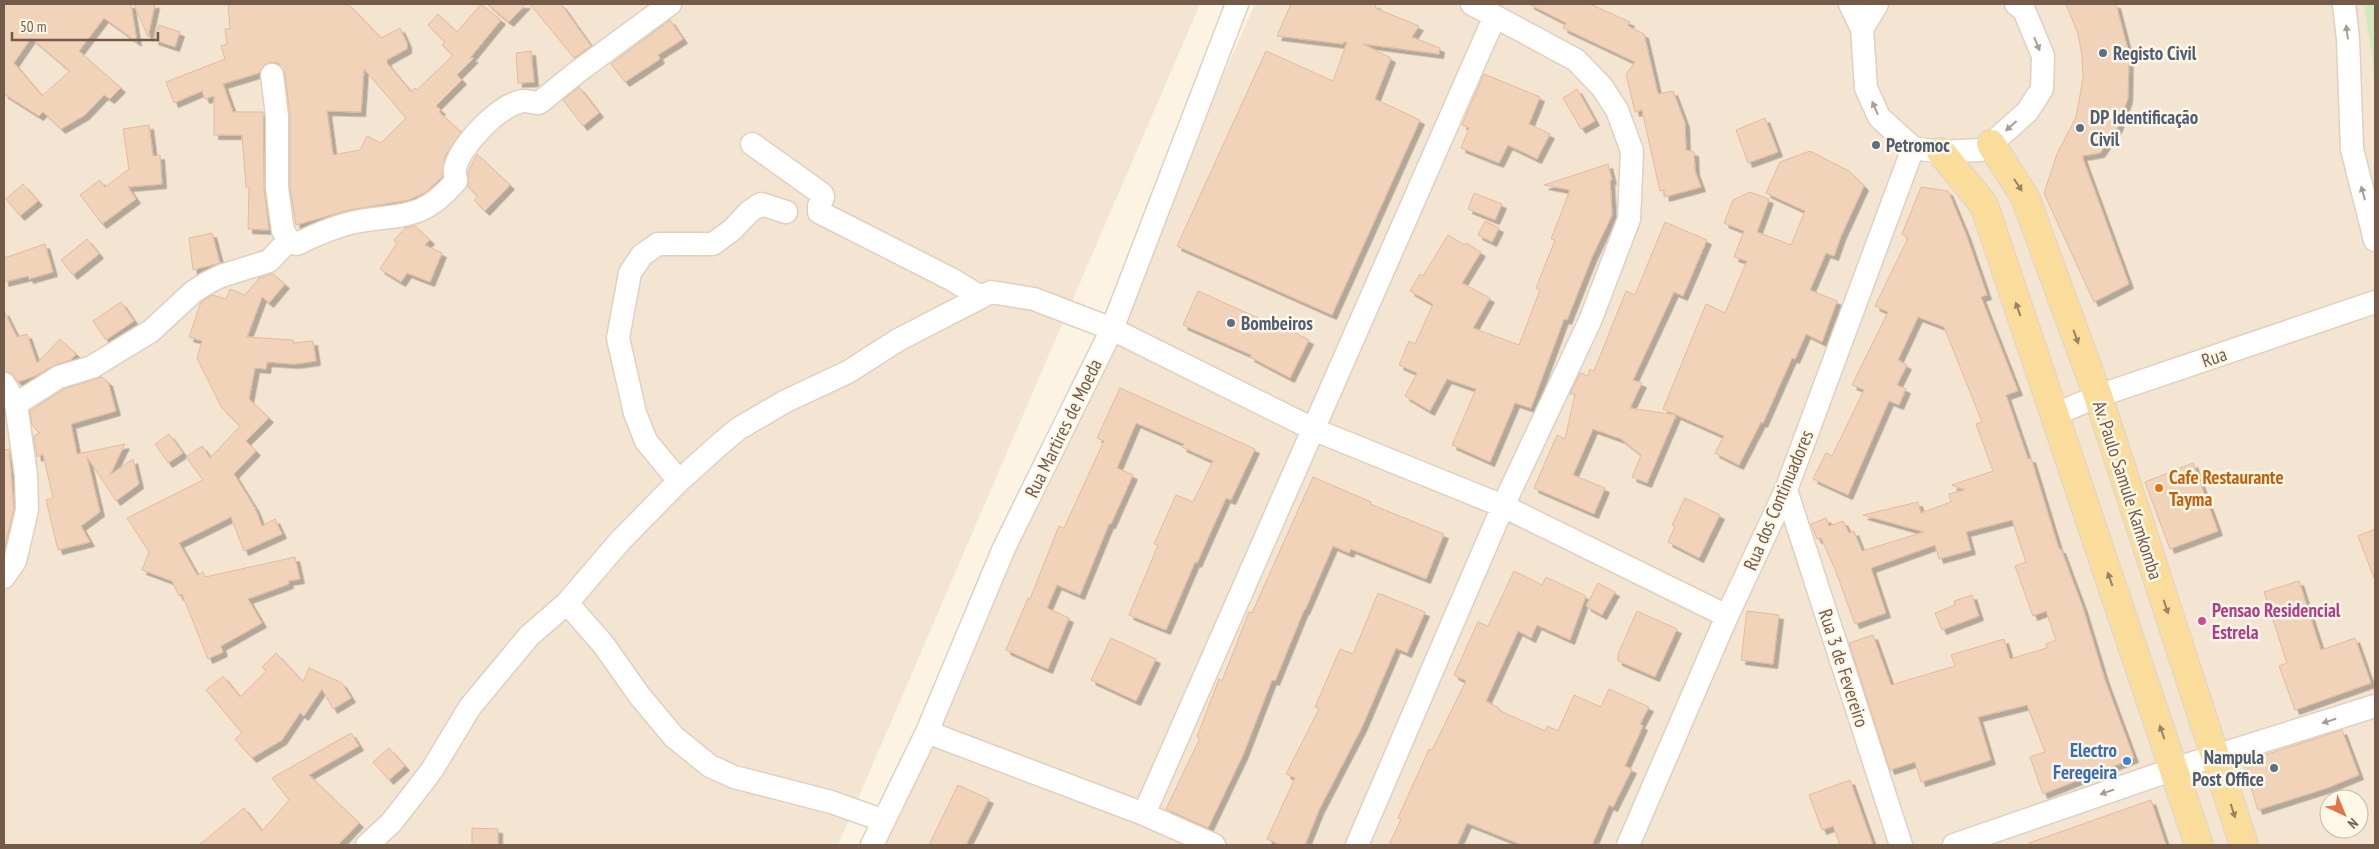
<svg xmlns="http://www.w3.org/2000/svg" width="2379" height="849" viewBox="0 0 2379 849" font-family="'PT Sans Narrow',sans-serif">
<style>
.residential{fill:#f3e5d1;fill-rule:evenodd}
.green{fill:#cfe9c1}
.building{fill:#f1d3ba;stroke:#e4ba9b;fill-rule:evenodd;filter:url(#shadow)}
.lines{fill:none;stroke-linecap:round;stroke-linejoin:round}
.minor-casing{stroke:#e0d0be;stroke-width:25}
.major-casing{stroke:#dbd4d0;stroke-width:30}
.minor{stroke:#fff;stroke-width:22}
.major{stroke:#fadc9b;stroke-width:28}
.oneway{fill:#ab9c92}
.oneway2{fill:#9c8162}
.service-dot{fill:#5c6f8a;stroke:#fff7e8;stroke-width:2}
.food-dot{fill:#e8710a;stroke:#fff7e8;stroke-width:2}
.hotel-dot{fill:#d1479c;stroke:#fff7e8;stroke-width:2}
.shop-dot{fill:#3f7fe0;stroke:#fff7e8;stroke-width:2}
.labels{text-anchor:middle;dominant-baseline:central;stroke-width:5;stroke-linejoin:round;paint-order:stroke}
.service-label{font-size:19px;font-weight:bold;fill:#4e5e75;stroke:#fff7e8;text-anchor:start}
.street-label{font-size:19px;fill:#735a49;stroke:#fff7e8}
.food-label{font-size:19px;font-weight:bold;fill:#c56008;stroke:#fff7e8;text-anchor:start}
.hotel-label{font-size:19px;font-weight:bold;fill:#b23c85;stroke:#fff7e8;text-anchor:start}
.shop-label{font-size:19px;font-weight:bold;fill:#366cbe;stroke:#fff7e8;text-anchor:end}
</style>
<defs>
<filter id="shadow"><feDropShadow dx="4.5" dy="4.5" stdDeviation="0" flood-color="#0004"/></filter>
</defs>
<rect width="100%" height="100%" fill="#fcf3e2"/>
<path class="residential" d="M4,4h1196l-362,841h-834z
M1255,4h1120v841h-1499l236,-516zM2329,799h30v30h-30z"/>
<path class="green" d="M2364,4h11v96l-2,-38z"/>
<path class="building" d="M4,4h127l6,38 -33,-24 -25,33 42,37 -11,11 -6,-4 -19,20 -24,14 -18,-17 -4,4 -35,-22zM31,38l39,33 -28,25 -28,-33z
M134,4h21l-7,33z
M228,4h120l33,34 19,-10 7,15v6l-20,11v3l24,29 4,-4 2,2 36,-35 -11,-10 3,-3 -17,-17 10,-11 19,18 24,-28 20,16 -31,38h4l-17,17 5,5 -26,26 5,4 -2,2 22,20 -16,24 -3,21 -16,15 -17,8 -60,10 -53,15 -6,-38v-71l-5,-43 -7,-10 -8,-1 -6,3 -5,8 -36,11 10,28h30l1,76 5,42 -21,-1 1,-42h-3l-4,-52h-28v-39l-9,3 -3,-8 -28,12 -8,-21 59,-23 -4,-13 6,-2 -2,-15h5zM364,69l42,49 -25,25 -14,-7 -7,14 -27,5 -6,-44 34,1z
M487,4h39l-17,18z
M530,4h31l30,42 -17,12z
M1291,4h85l-1,4 44,18 -7,11 28,11 -1,6 -76,-10 28,14 -16,41 45,21 -88,195 -155,-69 89,-195 67,30 14,-39h-3l-1,2 -66,-8z
M1529,4h61l40,18 -2,4 16,8 14,60 15,-3 12,32 1,27 8,2 1,19 6,16 -36,10 -1,-7 -4,1 -18,-81 -7,2 -9,-38 9,-12 -72,-34 3,-5z
M2066,4h50l13,50 -1,44 -10,29 -18,26 -18,3 47,128 -35,18 -50,-109 13,-39 19,-37 4,-21 3,-20 -1,-21 -4,-21z
M670,20l13,19 -25,16 2,4 -35,23 -14,-18z
M159,25l21,7 -5,15 -21,-7z
M531,51l3,31 -16,1 -2,-30z
M1484,74l56,23 -11,27 21,10 -13,25 -29,-14 -9,18 -38,-15 8,-20 -7,-3z
M579,87l20,26 -16,13 -20,-26z
M1577,89l18,32 -14,8 -18,-31z
M1765,118l13,34 -30,11 -12,-33z
M149,125l4,31 7,-1 2,29 -34,3 8,12 -34,25 -22,-29 20,-15 5,7 24,-18 -6,-40z
M1810,151l39,20 15,15 -23,50 -7,20 -8,-3 -16,37 27,11 -15,41 -16,-8 -11,25 -3,-1 -29,65 -2,-1 -22,43 -24,-12 9,-17 -61,-27 43,-105 19,9 22,-52 -13,-4 10,-26 -20,-8 9,-23 17,-8 19,7 -12,33 34,13 14,-34 -39,-18 14,-31z
M477,154l33,31 -25,26 -11,-11 4,-4 -10,-9v-15z
M1608,164l4,16h-2l2,35 -20,42 -25,63 -3,-1 -33,89 -16,-5 -25,59 -38,-17 24,-56 -29,-10 -17,32 -25,-15 12,-23 -18,-8 10,-24 6,3 18,-40 -23,-13 10,-17 3,2 25,-41 17,10 1,-2 15,9 -19,31 28,15 -17,30 46,17 21,-55 -4,-2 19,-48 -4,-1 19,-49 -26,-5z
M23,184l15,17 -18,15 -14,-17z
M1921,187l27,4 18,43 21,61 -6,2 37,94 -12,4 22,64 3,-1 28,91h2l22,59 22,72 29,78 -91,36 -13,-37 15,-5 -18,-47 -49,12 13,43 -70,22 -6,-20 -25,8 -41,-127 24,-8 18,50 64,-19 -4,-11 53,-16 6,20 37,-11 -1,-4 10,-4 -10,-29 -13,5 -18,-50 11,-4 -14,-42 -46,12 5,18 -32,9 -4,-14 -64,23 15,45 -31,11 -20,-55 -14,-31 -4,1 -6,-15 15,-6 3,8 14,-5 6,12 5,-2 8,20 62,-19 -61,-17 55,-13 3,11 30,-11 -2,-8 16,-4 -13,-5 41,-14 -17,-47 6,-2 -38,-95 -26,-10 -20,43 9,5 -10,20 9,4 -7,16 -10,-4 -41,94 -35,-16 13,-26 6,3 32,-66 -12,-5 36,-73 -13,-6 33,-68 -6,-4z
M1474,193l28,11 -7,16 -27,-11z
M1485,221l14,7 -7,14 -14,-7z
M1665,222l42,18 -24,56 -9,-4 -41,88 9,3 -12,25 46,7 -29,68 -15,-6 9,-22 -20,-16 -28,-10 -20,46 32,13 -11,26 -60,-26 23,-53 8,4 10,-45h-5l10,-21 8,3 2,-7 4,2 32,-80 9,4z
M415,226l15,14 -5,5 17,8 -12,29 -23,-9 -6,9 -21,-13 17,-26 -3,-3 11,-12z
M212,233l8,30 -27,7 -4,-32z
M87,239l12,15 -26,21 -12,-15z
M45,244l8,28 -24,7 -1,-3 -24,6v-24z
M273,274l12,10 -16,19 -7,-6 -15,40 46,3v3l20,-2 3,20 -22,3 -27,-2 -1,7 -11,-1 -6,31 20,19 -23,23 10,10 -22,23 21,34 7,18 13,-7 7,15 -38,17 -13,-34 -52,26 18,32 6,-3 2,5 90,-20 5,22 -12,2 1,3 -41,15 14,24 -41,23 2,6 -15,7 -26,-65 -3,2 -7,-15 -30,-11 7,-18 -22,-34 76,-38 -17,-23 16,-11 8,12 30,-32 -18,-18 -25,-50 5,-17 -13,-4 12,-35 11,-7 14,4 4,-10 15,6 14,-17z
M1198,291l69,31 2,-3 40,21 -19,38 -40,-21 1,-2 -68,-30z
M121,302l13,19 -28,19 -13,-19z
M4,311l13,26 10,-3 10,29 23,-24 16,15 -5,6 -16,5 -20,11 -17,6 -7,-9 -7,-2z
M102,377l6,5 8,29 -45,13 6,30 48,-10 -15,31 23,-16 6,25 -23,17 -29,-44 13,55 -19,14 9,16 -32,8 -12,-50 7,-2 -10,-44 -6,3 -3,-21 6,-3 -8,-8 -2,-14 34,-22z
M1120,388l135,61 -24,51 -5,-2 -29,65 -2,-1 -29,68 -37,-15 29,-70 -4,-1 22,-49 17,7 20,-41 -31,-14 2,-3 -48,-21 -19,45 16,7 -22,49h-2l-29,71 -23,-10 -10,23 22,10 -21,51 -42,-19 22,-52 2,1 29,-73 5,2 40,-87 -7,-3z
M169,434l14,19 -15,10 -13,-19z
M9,449l5,60 -10,42v-101z
M2193,463l25,68 -48,18 -25,-67z
M1313,477l58,25 -1,2 74,30 -18,45 -75,-30 -2,4 -16,-7 -28,64h-1l-29,71 -3,-1 -29,75 -35,73 -42,-19 34,-71 -3,-1 22,-58 3,2 27,-69 3,1z
M1685,498l35,17 -21,43 -31,-16 7,-16 -3,-1z
M2375,529v49h-1l-16,-42z
M1514,571l28,14 4,-8 40,19 -16,44 -33,-15 -6,13 -13,-7 -32,70 13,7 -1,2 47,21 2,-5 11,5 16,-36 27,12 8,-18 40,18 -9,17 3,2 -18,40 7,3 -19,38 -4,-2 -17,40h-70l-55,-22 -10,22h-68l12,-26 -3,-1 31,-69 3,1 34,-69 -12,-6 24,-53 10,4z
M2299,581l22,69 34,-12 16,45 -76,27 -16,-44 8,-3 -23,-71z
M1598,583l17,9 -13,23 -16,-9z
M1378,593l47,19 -18,41 -11,-5 -34,79 -43,83 -14,35h-24l-14,-6 28,-61 -9,-4 33,-65 -4,-2 25,-58 13,5z
M1972,595l7,21 -37,14 -7,-17 20,-8 -1,-4z
M1637,611l40,18 -22,48 -37,-16v-7z
M1747,611l32,4 -6,49 -32,-4z
M1111,638l45,21 -20,42 -45,-21z
M276,653l27,29 6,-14 33,15 9,15 -18,11 -11,-20 -18,27 -4,-3 -18,27 -30,18 -17,-19 7,-6 -36,-43 17,-14 17,21 26,-26 -4,-4z
M2342,730l17,45 -32,13 -69,22 -15,-48z
M351,733l8,13 -50,29 50,48 -21,22h-139l45,-37 18,23 27,-31 -17,-22z
M389,748l16,18 -16,14 -16,-18z
M1850,780l23,65h-33l-7,-19 -11,4 -13,-35z
M958,785l31,14 -23,46h-37z
M2151,800l15,45h-137v-2z
M472,828l26,1v16h-26z"/>
<g class="lines">
<defs>
<path id="minor" d="M1850,4l12,25
M1877,4l-15,25 4,59 13,29 34,31 28,4 39,-2 11,-6 36,-32 15,-23 1,-33 -19,-46 -8,-6
M2344,4l4,35 4,110 23,91
M272,75l5,41v72l6,43 6,9 8,4c20,-10 41,-19 63,-23 45,-7 64,-2 96,-40 0,-4 -2,-8 -1,-12 3,-21 46,-67 69,-68 5,0 10,2 15,2l37,-30 94,-69
M752,144l70,50 1,3 -4,9v6l132,67 30,18
M4,384l12,20 10,71 1,35 -12,51 -11,16
M16,404l43,-27 33,-10 59,-36 42,-39 14,-9 14,-7 48,-15 20,-21
M2054,415l44,-19 277,-94
M679,481l-33,-40 -11,-28 -17,-75 12,-65 12,-18 16,-11h55l19,-14 17,-18 12,-8 25,8
M1786,490l115,355
M567,603l36,41 36,51 35,42 36,29 24,11 97,25 51,18
M927,732l217,82 70,31
M1144,814l351,-798
M367,845l24,-22 18,-23 23,-30 38,-63 59,-71 38,-33 53,-62 59,-60 40,-36 19,-16 48,-28 62,-29 50,-32 93,-48 43,7 78,30 203,101 188,76 224,110
M872,845l55,-113 77,-184 108,-219 125,-325
M1357,845l146,-339 87,-185 39,-102 3,-68 -15,-41 -15,-23 -26,-27 -104,-56
M1628,845l99,-229 59,-126 127,-342
M1954,845l220,-76 201,-63"/>
<path id="major" d="M1991,144l34,53 73,199 146,449
M1941,152l43,53 215,640"/>
</defs>
<use href="#minor" class="minor-casing"/>
<use href="#major" class="major-casing"/>
<use href="#minor" class="minor"/>
<use href="#major" class="major"/>
</g>
<defs><path id="oneway-solid" d="M-6-.8H1V-3.2L6.5 0L1 3.2V.8H-6Z" transform="scale(1.25)"/></defs>
<g class="oneway">
<use href="#oneway-solid" transform="translate(2347 32) rotate(-97)"/>
<use href="#oneway-solid" transform="translate(2037 44) rotate(68)"/>
<use href="#oneway-solid" transform="translate(1875 108) rotate(-114)"/>
<use href="#oneway-solid" transform="translate(2011 126) rotate(138)"/>
<use href="#oneway-solid" transform="translate(2363 193) rotate(-105)"/>
<use href="#oneway-solid" transform="translate(2329 721) rotate(163)"/>
<use href="#oneway-solid" transform="translate(2107 792) rotate(161)"/>
</g>
<g class="oneway2">
<use href="#oneway-solid" transform="translate(2018 185) rotate(57)"/>
<use href="#oneway-solid" transform="translate(2018 309) rotate(-109)"/>
<use href="#oneway-solid" transform="translate(2076 337) rotate(70)"/>
<use href="#oneway-solid" transform="translate(2110 579) rotate(-109)"/>
<use href="#oneway-solid" transform="translate(2166 607) rotate(72)"/>
<use href="#oneway-solid" transform="translate(2162 732) rotate(-109)"/>
<use href="#oneway-solid" transform="translate(2233 811) rotate(72)"/>
</g>
<g class="service-dot">
<circle cx="2103" cy="53" r="5"/>
<circle cx="2080" cy="128" r="5"/>
<circle cx="1876" cy="145" r="5"/>
<circle cx="1231" cy="323" r="5"/>
<circle cx="2274" cy="768" r="5"/>
</g>
<circle class="food-dot" cx="2159" cy="488" r="5"/>
<circle class="hotel-dot" cx="2202" cy="621" r="5"/>
<circle class="shop-dot" cx="2127" cy="761" r="5"/>
<g class="labels">
<g class="service-label">
<text x="2113" y="53">Registo Civil</text>
<text x="2090" y="117">DP Identificação<tspan x="2090" dy="22">Civil</tspan></text>
<text x="1886" y="145">Petromoc</text>
<text x="1241" y="323">Bombeiros</text>
<text x="2264" y="757" text-anchor="end">Nampula<tspan x="2264" dy="22">Post Office</tspan></text>
</g>
<g class="street-label">
<text transform="translate(2214 357) rotate(-19)">Rua</text>
<text transform="translate(1063 428) rotate(-64)">Rua Martires de Moeda</text>
<text transform="translate(2128 490) rotate(72)">Av. Paulo Samule Kamkomba</text>
<text transform="translate(1778 500) rotate(-67)">Rua dos Continuadores</text>
<text transform="translate(1844 668) rotate(72)">Rua 3 de Fevereiro</text>
</g>
<g class="food-label">
<text x="2169" y="477">Cafe Restaurante<tspan x="2169" dy="22">Tayma</tspan></text>
</g>
<g class="hotel-label">
<text x="2212" y="610">Pensao Residencial<tspan x="2212" dy="22">Estrela</tspan></text>
</g>
<g class="shop-label">
<text x="2117" y="750">Electro<tspan x="2117" dy="22">Feregeira</tspan></text>
</g>
</g>
<rect width="2379" height="849" fill="none" stroke="#735a49" stroke-width="10"/>
<g transform="translate(2344 814) rotate(136)"><circle r="24" fill="#fff7e8" stroke="#c7b8a8"/>
<path d="M0-4L9 19L0 12L-9 19Z" fill="#e57348"/>
<text y="-8" font-size="14" font-weight="bold" text-anchor="middle" fill="#735a49">N</text>
</g>
<path d="M12 32v8h146v-8" fill="none" stroke="#735a49" stroke-width="2.5"/>
<text x="20" y="32" font-size="15" fill="#735a49" stroke="#fff7e8" stroke-width="4" paint-order="stroke">50 m</text>
</svg>
